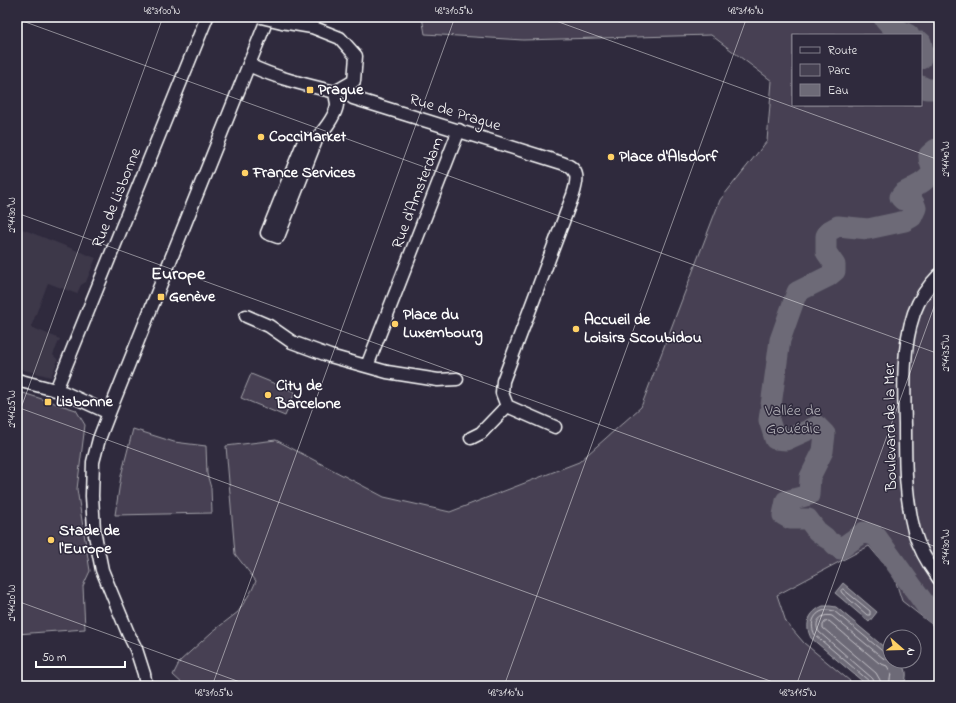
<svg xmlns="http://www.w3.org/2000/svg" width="956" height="703" viewBox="0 0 956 703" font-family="'Indie Flower',sans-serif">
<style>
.built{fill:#3c3749}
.green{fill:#464152;stroke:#a2a0a8;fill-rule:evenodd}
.water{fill:#6d6a77;stroke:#a7a6ad}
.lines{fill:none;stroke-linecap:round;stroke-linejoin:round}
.shore{stroke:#c5c3c9;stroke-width:1}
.river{stroke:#6d6a77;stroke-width:21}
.minor-casing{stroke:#fff;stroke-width:15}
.minor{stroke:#2f2a3d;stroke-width:12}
.minor-bridge-casing{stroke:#fff;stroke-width:15;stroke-linecap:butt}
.minor-bridge{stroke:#2f2a3d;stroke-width:12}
.ticks{fill:none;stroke:#fff;stroke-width:1;stroke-opacity:0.45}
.poi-dot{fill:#ffd166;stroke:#2f2a3d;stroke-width:1.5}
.labels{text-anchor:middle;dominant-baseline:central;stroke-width:3;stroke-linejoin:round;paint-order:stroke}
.poi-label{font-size:16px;font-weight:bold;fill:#fff;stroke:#2f2a3d;text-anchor:start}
.street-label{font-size:16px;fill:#fff;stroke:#2f2a3d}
.park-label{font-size:16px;fill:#b5b3ba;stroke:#2f2a3d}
.quarter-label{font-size:18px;font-weight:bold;fill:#fff;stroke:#2f2a3d}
.neatline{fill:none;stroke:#fff;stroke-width:1.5}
.ticks-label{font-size:10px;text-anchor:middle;fill:#fff}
</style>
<rect width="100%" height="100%" fill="#2f2a3d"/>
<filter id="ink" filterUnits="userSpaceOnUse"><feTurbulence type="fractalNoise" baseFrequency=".025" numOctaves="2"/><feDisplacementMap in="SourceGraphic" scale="8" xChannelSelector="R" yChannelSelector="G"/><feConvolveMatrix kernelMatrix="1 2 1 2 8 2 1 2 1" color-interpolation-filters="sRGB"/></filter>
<g filter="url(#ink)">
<path class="built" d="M17,227l79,31 -10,24 -5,3 -4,9 -29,-11 -17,44 29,12 -7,16 5,5 -7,17 -34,-9z"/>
<path class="green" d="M422,17h517v613l-37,-29 -8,-25 -25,-30 -92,49 9,27 18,21 52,43h-437l-25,-1 -3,1h-206l-12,-11 7,-14 32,-29 26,-20 14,-22 4,-9 -21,-27 -9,-108 50,-6 108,57 66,15 129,-50 62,-55 79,-207 47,-59 5,-60 -61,-46 -188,5 -98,-6zM793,35h128v70h-128z
M251,374l44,18 -10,24 -44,-18z
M17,391l59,19 9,15 -8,64 13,82 -7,15 2,43 -68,5z
M133,429l41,13 32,4 1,28 4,14 1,25 -97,2 6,-39z"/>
<path class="water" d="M843,583l34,29 -8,10 -34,-29z
M823,606h7l6,1 54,45v9h11c6,8 7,16 2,25h-35l-57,-48c-7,-14 -2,-26 12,-32z"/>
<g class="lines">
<path class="shore" d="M843,589l27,22v4h-3l-25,-22 -1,-2z
M870,686l-1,-5 -54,-46c-8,-14 3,-29 19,-24l52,43 4,1
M875,686v-4l-3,-4 -53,-46c-6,-10 2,-19 13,-16l51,42 7,2
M881,686l-1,-6 -4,-7 -53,-45v-3l2,-3 4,-1 50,42 8,3 4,7 -2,13"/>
<path class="river" d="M883,17l8,9 18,9
M921,42l2,8 -2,9
M921,86l6,3h12
M826,538l-9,-7 -9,-12h-18l-7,-4 3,-14 23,-6 1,-18 13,-26 2,-17 -8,-8 -31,14 -11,-1 -6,-19 11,-80 17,-48 32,-16 6,-5v-6l-9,-13v-16l3,-5 9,-5 30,3 37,-8 7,-4 4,-9 -2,-5 -5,-2 -6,-1 -3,-3 3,-4c7,-4 29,-13 29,-23 0,-6 -4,-9 -3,-15l7,-6h3
M834,544l6,5 24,-17 12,4 51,71 12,10"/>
<defs>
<path id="minor" d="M249,65c27,13 57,20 86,27l19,-11 2,-25 -16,-18 -28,-11 -30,-5
M342,88l11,10 209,65c18,6 16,16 11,32l-70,186 -1,12 5,13 48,21
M317,138l-13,3 -37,92 11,4 39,-99c8,-9 18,-21 20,-33 0,-4 -2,-9 -2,-13
M939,275c-11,11 -20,24 -25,38 -12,35 -10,76 -9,112 0,35 0,71 9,106 5,18 14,33 25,48
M246,316l23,10 23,16 38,14 57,16 51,8 19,-1
M367,366l92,-236
M17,380l46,12 46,21
M56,390l151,-373
M471,438l10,-5 26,-27
M146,686l-2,-12 -8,-25 -8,-16 -26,-63 -8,-40 -2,-34 1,-34 6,-23 10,-26 159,-396"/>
</defs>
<use href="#minor" class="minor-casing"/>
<use href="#minor" class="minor"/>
<defs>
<path id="minor-bridge" d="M261,17l21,5"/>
</defs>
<use href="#minor-bridge" class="minor-bridge-casing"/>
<use href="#minor-bridge" class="minor-bridge"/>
</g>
</g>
<path class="ticks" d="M545,17l394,143M17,19l922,335M17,213l922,335M17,407l767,279M17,419l146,-402M17,601l234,85M212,686l243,-669M504,686l243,-669M796,686l143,-393"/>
<g class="poi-dot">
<rect x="306" y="86" width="8" height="8" rx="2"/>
<circle cx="261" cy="137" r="4"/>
<circle cx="611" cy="157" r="4"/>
<circle cx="245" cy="173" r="4"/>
<rect x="157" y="293" width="8" height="8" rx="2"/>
<circle cx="395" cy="324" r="4"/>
<circle cx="576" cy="329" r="4"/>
<circle cx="268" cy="395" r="4"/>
<rect x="44" y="398" width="8" height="8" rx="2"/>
<circle cx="51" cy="540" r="4"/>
</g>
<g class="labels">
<g class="poi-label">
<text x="318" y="90">Prague</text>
<text x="269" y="137">CocciMarket</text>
<text x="619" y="157">Place d'Alsdorf</text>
<text x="253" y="173">France Services</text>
<text x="169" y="297">Genève</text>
<text x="403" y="315">Place du<tspan x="403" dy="18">Luxembourg</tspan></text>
<text x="584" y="320">Accueil de<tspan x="584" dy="18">Loisirs Scoubidou</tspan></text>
<text x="276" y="386">City de<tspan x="276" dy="18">Barcelone</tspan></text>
<text x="56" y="402">Lisbonne</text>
<text x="59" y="531">Stade de<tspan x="59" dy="18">l'Europe</tspan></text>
</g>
<g class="street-label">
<text transform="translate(455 113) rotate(17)">Rue de Prague</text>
<text transform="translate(418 193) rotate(-69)">Rue d'Amsterdam</text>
<text transform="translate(117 198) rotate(-68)">Rue de Lisbonne</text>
<text transform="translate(891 427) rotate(-91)">Boulevard de la Mer</text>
</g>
<g class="park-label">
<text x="793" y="411">Vallée de<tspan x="793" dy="18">Gouédic</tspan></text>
</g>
<g class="quarter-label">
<text x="178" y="275">Europe</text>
</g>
</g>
<rect width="956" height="703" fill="none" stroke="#2f2a3d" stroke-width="44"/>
<rect x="792" y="34" width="130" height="72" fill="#2f2a3d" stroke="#827f8b"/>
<rect x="800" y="47" width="20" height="6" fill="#2f2a3d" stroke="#827f8b"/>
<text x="828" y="54" font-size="12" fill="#ffffff">Route</text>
<rect x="800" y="64" width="20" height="12" fill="#464152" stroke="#827f8b"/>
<text x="828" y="74" font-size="12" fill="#ffffff">Parc</text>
<rect x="800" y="84" width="20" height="12" fill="#6d6a77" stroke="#827f8b"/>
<text x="828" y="94" font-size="12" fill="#ffffff">Eau</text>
<g transform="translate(902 649) rotate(110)"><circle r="19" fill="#2f2a3d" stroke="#827f8b"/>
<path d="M0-3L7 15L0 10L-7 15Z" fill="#ffd166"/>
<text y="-6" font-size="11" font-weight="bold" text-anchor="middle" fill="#ffffff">N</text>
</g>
<path d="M36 661v6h89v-6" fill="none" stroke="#ffffff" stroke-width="2"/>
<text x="42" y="661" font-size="12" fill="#ffffff" stroke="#2f2a3d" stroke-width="3" paint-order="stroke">50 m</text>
<rect x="22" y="22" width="912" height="659" class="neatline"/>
<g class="ticks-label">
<text x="162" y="14">48°31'00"N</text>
<text x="454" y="14">48°31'05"N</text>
<text x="746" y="14">48°31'10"N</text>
<text transform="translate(945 159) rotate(-90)" y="4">2°44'40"W</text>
<text transform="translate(11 215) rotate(-90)" y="4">2°44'30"W</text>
<text transform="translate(945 353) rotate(-90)" y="4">2°44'35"W</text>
<text transform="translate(11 409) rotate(-90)" y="4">2°44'25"W</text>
<text transform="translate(945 547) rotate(-90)" y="4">2°44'30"W</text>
<text transform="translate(11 603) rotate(-90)" y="4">2°44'20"W</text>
<text x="214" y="696">48°31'05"N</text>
<text x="506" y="696">48°31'10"N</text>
<text x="798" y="696">48°31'15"N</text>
</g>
</svg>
